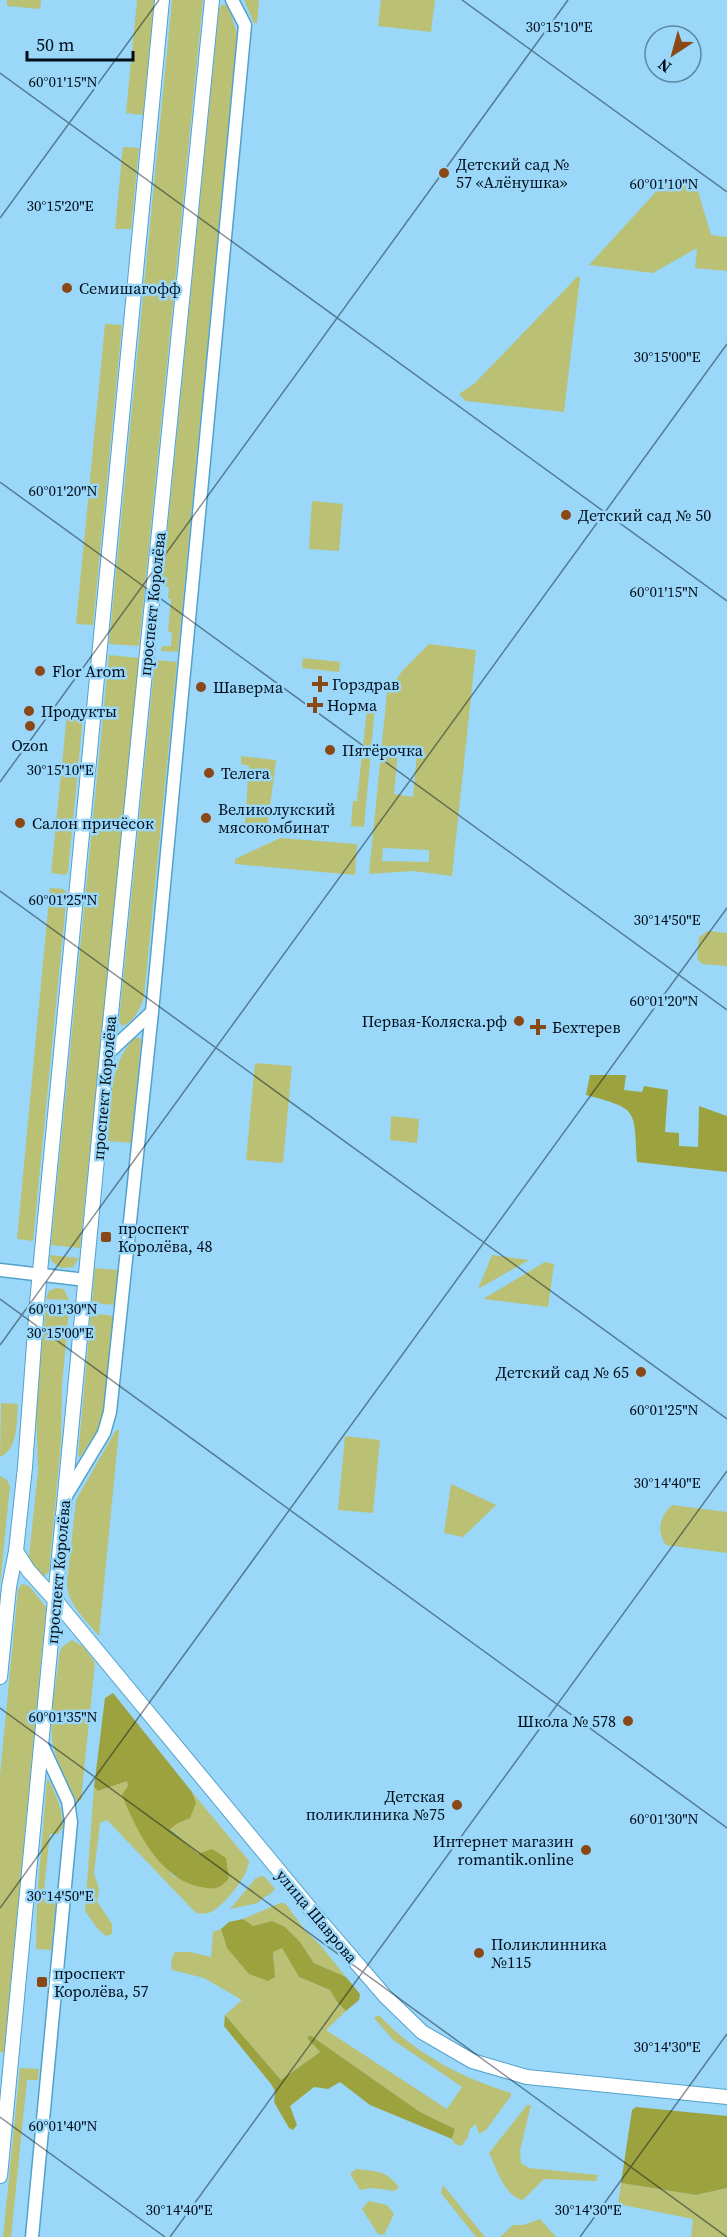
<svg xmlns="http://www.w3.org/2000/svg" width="727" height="2237" viewBox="0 0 727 2237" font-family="'Source Serif 4',serif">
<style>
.green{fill:#bac175;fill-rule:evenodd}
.forest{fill:#9ca33e}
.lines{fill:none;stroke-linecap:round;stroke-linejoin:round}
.minor-casing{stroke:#53a2ca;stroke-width:15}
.tertiary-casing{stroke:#53a2ca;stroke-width:16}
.minor{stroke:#fff;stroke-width:12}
.tertiary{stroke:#fff;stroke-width:14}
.ticks{fill:none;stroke:#000e1a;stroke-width:1.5;stroke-opacity:0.45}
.poi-dot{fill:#894815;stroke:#9ad7f9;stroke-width:2}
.labels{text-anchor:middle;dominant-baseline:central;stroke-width:5;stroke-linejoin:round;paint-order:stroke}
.poi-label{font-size:16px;fill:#000e1a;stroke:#9ad7f9;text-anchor:start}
.street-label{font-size:16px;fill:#000e1a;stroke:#9ad7f9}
.ticks-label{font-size:15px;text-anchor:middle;fill:#000e1a;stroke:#9ad7f9;stroke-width:5;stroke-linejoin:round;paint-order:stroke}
</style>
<rect width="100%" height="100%" fill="#9ad7f9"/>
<path class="green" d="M7,0h34l-1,9 -33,-3z
M137,0h17l-11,115 -17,-2z
M172,0h31l-64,646 -30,-2z
M244,0h15l-2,23h-3z
M381,0h54l-4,32 -53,-6z
M223,4l5,3 9,26 -59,619 -17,-1 1,-5h9l1,-14h-4l3,-33h-3l1,-12 -7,-1 57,-577z
M123,147l16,1 -8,81h-16z
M664,183l33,5 14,47 16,2v34l-32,-3 2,-20 -44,25 -64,-8z
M578,276l2,2 -16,134 -98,-11 -7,-7 16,-11z
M105,324l17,1 -29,300 -17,-1z
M312,501l31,3 -4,47 -30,-2z
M429,644l47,6 -24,226 -39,-5 -44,3 18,-182 16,-22zM398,750l19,2 -4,45 -19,-3zM383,848l46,2v12l-47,-1z
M109,655l30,3 -59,590 -29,-3z
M303,658l37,4 -1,10 -37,-4z
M155,660l22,2 -33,335c-3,11 -11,26 -22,29l-3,-5z
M368,699l7,8 -11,120 -13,-1 2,-25h4z
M67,714l16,2 -15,156 -3,3 -14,-2z
M241,756l35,4 -8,63 -19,11 -5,1 5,-69 -8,-2z
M280,838l77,6 -2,31 -120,-11v-5z
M50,888l13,1 4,3 -34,349 -16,-2z
M708,931l19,2v33l-25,-2 -5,-6 2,-21z
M135,1038h5l1,3 -10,102 -23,-2c3,-34 0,-78 27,-103z
M255,1063l37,3 -9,97 -37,-3z
M391,1116l28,3 -2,24 -27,-3z
M50,1255l29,3 -6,9 -12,1 -10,-7z
M492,1255l37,5 -51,29z
M545,1262l9,2 -6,43 -65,-8z
M95,1268l23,2 -3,35 -23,-2z
M56,1288l8,1 5,11 -23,-1 3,-8z
M46,1308l23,2 -7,75 -1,56 -12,131 -5,4c-7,-3 -14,-12 -15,-20l9,-85 -2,-68z
M91,1313l23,3 -10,96 -6,18 -18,27 -2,-1z
M1,1403l17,1c-2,17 1,45 -18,53z
M116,1430h3l-20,206c-13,-16 -32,-32 -32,-53l9,-83z
M345,1436l35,4 -7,73 -35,-3z
M0,1476l7,4 3,6 -10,99z
M451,1484l45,21 -33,32 -19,-4z
M672,1505l55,7v41l-61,-8c-10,-14 -6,-29 6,-40z
M22,1584l7,2 17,21 -42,446 -4,-1v-277l18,-186z
M72,1640l12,7 11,16 -14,137 -4,2c-8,-18 -20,-37 -24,-57 -5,-26 4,-64 6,-90l3,-8z
M47,1780h2c7,16 14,29 14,47l-5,7h-8l-7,65 13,2 -5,49 -15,-1 1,-50z
M127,1780l21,66 25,30 23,10 2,-31 -28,-27 26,-25 -4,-11 57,69c0,14 -25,45 -38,51 -5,2 -9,2 -15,1l-89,-93 -7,3 -6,50 5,16 -2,12 15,23v10l-6,2 -8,-7 -13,-18 9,-124 5,4z
M261,1876l4,1 10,12c-5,7 -12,7 -17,14l-28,6 25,-30z
M280,1903h5l20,27 16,16 25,31 -32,-14 -14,-21 -28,-21 -19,6 -10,-8z
M221,1929l6,19 47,13 -1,-9 9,-5 17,30 31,13 7,12 9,9 -20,19 121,79 15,-22 -69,-47 -19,-22 5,-3c35,38 83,63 132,78v3l-25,34 -7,4 -3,-10 -6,5 -2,8 -7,9 -6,-2 -3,-5 3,-10 -35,-17 -110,-77 -3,3 13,14 -39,28 -56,-65 17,-15 -38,-22 -32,-8 -1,-10 4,-8h15l21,5 2,-25z
M20,2068l19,1 -1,11h-11l-16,157h-8z
M527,2105h4l-11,46 1,12 8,5 69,7 -2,6 -52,-2 -21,21c-18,-2 -27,-33 -34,-47z
M356,2169c20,2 30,1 43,18l-4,4 -23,-3 -12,2 -10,-16z
M621,2183l75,12 31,-7v49h-36l2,-18 -75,-15z
M443,2185l42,52h-9l-35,-44z
M369,2201l18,4 7,9 -10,21 -6,-1 -16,-25z
M540,2219l16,18h-56l13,-12h10z"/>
<path class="forest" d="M590,1075h36l-2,15 18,2 2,-6 24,4 -3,42 14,1v13l19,1 1,-41 28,10v56l-90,-10c-3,-53 2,-53 -51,-67z
M113,1693l79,99 4,11 -6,15 -12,5 -8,6 28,25 14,-5 14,9 3,20c-9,11 -15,12 -28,9 -41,-7 -65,-57 -79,-92l6,-9 -1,-5 -29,10 -4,-4 11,-89z
M243,1919l10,7 19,-5 13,6 15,15 14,21 32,14 14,17 -1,6 -13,11 -9,-9 -7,-12 -31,-13 -17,-29 -9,4 2,25 -7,4 -19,-7 -22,-26 -6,-19 8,-7z
M225,2015l56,65 39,-28 -13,-14 3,-3 110,77 35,17 -3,10 -82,-34 -30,-23 -12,7 -14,-2 -24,19 7,19 -4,5 -4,-2 -15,-26 1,-11 -4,-7 -47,-58z
M636,2107l91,9v72l-31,7 -75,-12 11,-73z"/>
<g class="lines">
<defs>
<path id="minor" d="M107,1054l45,-42
M0,1270l86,10
M66,1496l38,-63 6,-21 42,-400 93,-987 -13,-25
M32,2237l39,-415 -3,-21 -26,-56"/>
<path id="tertiary" d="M16,1551l12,19 28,31 267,323 62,72 37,36 50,29 55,16 200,20
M0,1677l9,-90 7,-36 9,-84 12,-164 125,-1303
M0,2176l107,-1122 105,-1054"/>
</defs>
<use href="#minor" class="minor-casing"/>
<use href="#tertiary" class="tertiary-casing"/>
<use href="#minor" class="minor"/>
<use href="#tertiary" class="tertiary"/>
</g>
<path class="ticks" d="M462,0l265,192M0,73l727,528M0,218l159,-218M0,482l727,528M0,782l568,-782M0,891l727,528M0,1299l727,529M0,1345l727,-1001M0,1708l727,529M0,1908l727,-1000M0,2117l165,120M170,2237l557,-766M580,2237l147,-203"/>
<g class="poi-dot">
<circle cx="444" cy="173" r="6"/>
<circle cx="67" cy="288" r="6"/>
<circle cx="566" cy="515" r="6"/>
<circle cx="40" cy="671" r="6"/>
<path d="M317 675h6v6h6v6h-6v6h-6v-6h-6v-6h6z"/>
<circle cx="201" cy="687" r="6"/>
<path d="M312 696h6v6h6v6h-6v6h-6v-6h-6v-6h6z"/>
<circle cx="29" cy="711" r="6"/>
<circle cx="30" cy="726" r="6"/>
<circle cx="330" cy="750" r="6"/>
<circle cx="209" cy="773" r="6"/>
<circle cx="206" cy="818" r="6"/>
<circle cx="20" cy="823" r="6"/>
<circle cx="519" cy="1021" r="6"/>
<path d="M535 1018h6v6h6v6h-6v6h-6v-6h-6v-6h6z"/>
<rect x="100" y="1231" width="12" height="12" rx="3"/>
<circle cx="641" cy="1372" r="6"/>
<circle cx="628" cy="1721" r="6"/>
<circle cx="457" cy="1805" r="6"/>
<circle cx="586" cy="1850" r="6"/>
<circle cx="479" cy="1953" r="6"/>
<rect x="36" y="1976" width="12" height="12" rx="3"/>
</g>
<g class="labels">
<g class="poi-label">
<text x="456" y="164">Детский сад №<tspan x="456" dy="18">57 «Алёнушка»</tspan></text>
<text x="79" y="288">Семишагофф</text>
<text x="578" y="515">Детский сад № 50</text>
<text x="52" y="671">Flor Arom</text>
<text x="332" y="684">Горздрав</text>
<text x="213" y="687">Шаверма</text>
<text x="327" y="705">Норма</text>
<text x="41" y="711">Продукты</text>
<text x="30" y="745" text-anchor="middle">Ozon</text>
<text x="342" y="750">Пятёрочка</text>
<text x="221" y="773">Телега</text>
<text x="218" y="809">Великолукский<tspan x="218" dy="18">мясокомбинат</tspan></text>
<text x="32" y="823">Салон причёсок</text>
<text x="507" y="1021" text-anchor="end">Первая-Коляска.рф</text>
<text x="552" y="1027">Бехтерев</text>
<text x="118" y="1228">проспект<tspan x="118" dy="18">Королёва, 48</tspan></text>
<text x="629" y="1372" text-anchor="end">Детский сад № 65</text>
<text x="616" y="1721" text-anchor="end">Школа № 578</text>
<text x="445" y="1796" text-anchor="end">Детская<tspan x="445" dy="18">поликлиника №75</tspan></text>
<text x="574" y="1841" text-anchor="end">Интернет магазин<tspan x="574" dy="18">romantik.online</tspan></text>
<text x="491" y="1944">Поликлинника<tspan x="491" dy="18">№115</tspan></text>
<text x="54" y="1973">проспект<tspan x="54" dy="18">Королёва, 57</tspan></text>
</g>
<g class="street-label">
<text transform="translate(152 604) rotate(-84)">проспект Королёва</text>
<text transform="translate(104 1088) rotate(-85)">проспект Королёва</text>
<text transform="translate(58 1572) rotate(-85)">проспект Королёва</text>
<text transform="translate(317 1916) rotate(50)">улица Шаврова</text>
</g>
</g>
<g class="ticks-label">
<text x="559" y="32">30°15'10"E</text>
<text x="63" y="87">60°01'15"N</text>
<text x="664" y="189">60°01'10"N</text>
<text x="60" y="211">30°15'20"E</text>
<text x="667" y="362">30°15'00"E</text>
<text x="63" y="496">60°01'20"N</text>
<text x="664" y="597">60°01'15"N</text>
<text x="60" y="775">30°15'10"E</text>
<text x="63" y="905">60°01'25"N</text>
<text x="667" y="925">30°14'50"E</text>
<text x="664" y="1006">60°01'20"N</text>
<text x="63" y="1314">60°01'30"N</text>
<text x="60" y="1338">30°15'00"E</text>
<text x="664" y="1415">60°01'25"N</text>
<text x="667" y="1488">30°14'40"E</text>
<text x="63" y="1722">60°01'35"N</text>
<text x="664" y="1824">60°01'30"N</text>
<text x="60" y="1901">30°14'50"E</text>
<text x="667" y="2052">30°14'30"E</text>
<text x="63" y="2131">60°01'40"N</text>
<text x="179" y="2215">30°14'40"E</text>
<text x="588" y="2215">30°14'30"E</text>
</g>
<g transform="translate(673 54) rotate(216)"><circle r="28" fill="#9ad7f9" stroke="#5c87a0" stroke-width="1.5"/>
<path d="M0-4.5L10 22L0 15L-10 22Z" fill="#894815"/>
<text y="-9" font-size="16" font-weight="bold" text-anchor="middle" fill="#000e1a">N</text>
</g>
<path d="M27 51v9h106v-9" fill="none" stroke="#000e1a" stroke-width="3"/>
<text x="36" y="51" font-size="18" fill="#000e1a" stroke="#9ad7f9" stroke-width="4.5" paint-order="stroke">50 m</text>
</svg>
